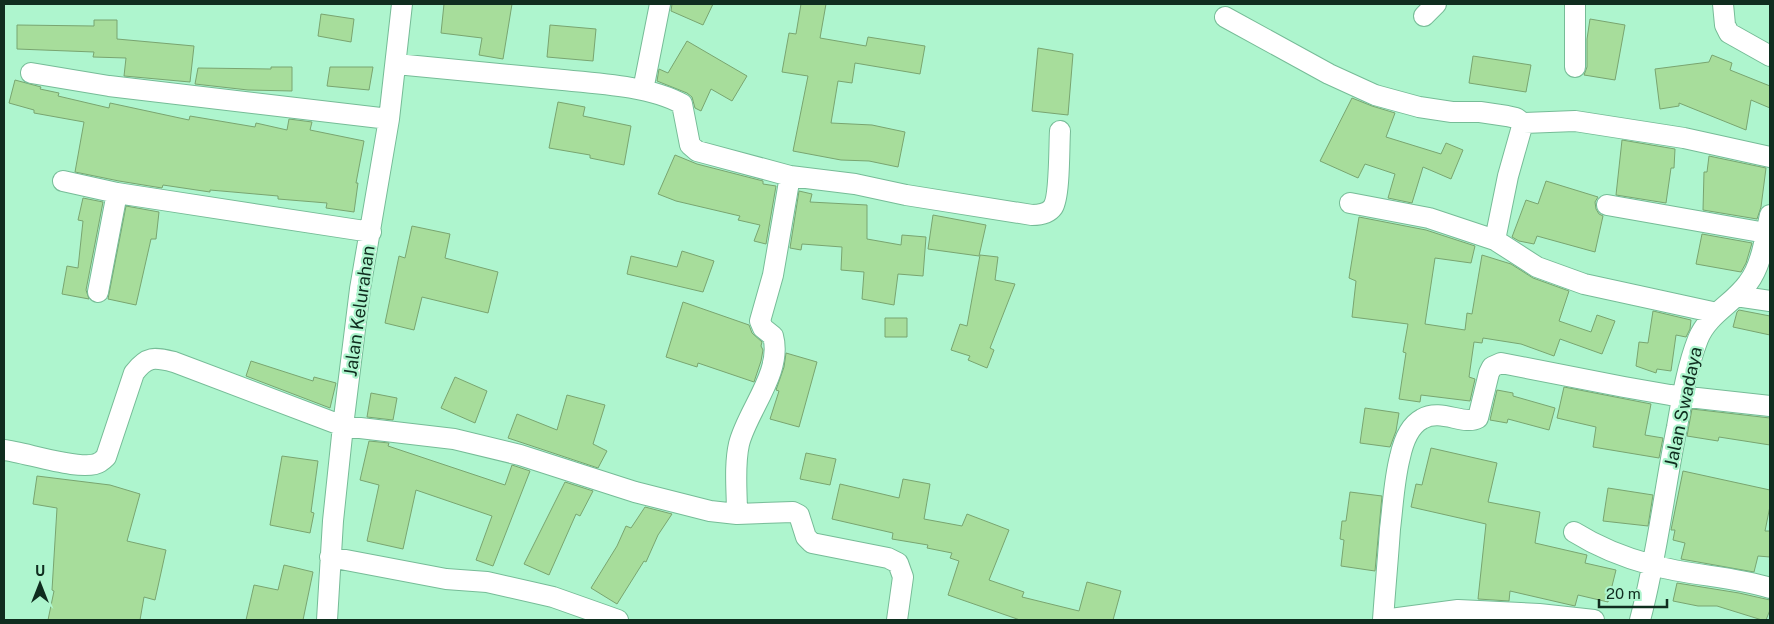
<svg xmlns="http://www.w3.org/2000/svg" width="1774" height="624" viewBox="0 0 1774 624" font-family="'Public Sans',sans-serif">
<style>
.building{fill:#a7dd9b;stroke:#79a570}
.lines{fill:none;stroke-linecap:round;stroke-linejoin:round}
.street-casing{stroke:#76bc97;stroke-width:22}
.street{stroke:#fff;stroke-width:20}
.labels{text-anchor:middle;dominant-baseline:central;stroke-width:4.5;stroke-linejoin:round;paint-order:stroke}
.street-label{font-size:18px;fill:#102d1f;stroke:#aef5ce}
</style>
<rect width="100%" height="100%" fill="#aef5ce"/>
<path class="building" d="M444,4h68l-9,55 -24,-4 3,-17 -41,-5z
M672,4h41l-10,21 -32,-14z
M801,4h25l-6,34 46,8 2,-9 57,9 -5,28 -65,-11 -3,20 -14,-2 -7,42 41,2 33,7 -7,35 -29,-6 -28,-1 -48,-9 15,-75 -26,-4 7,-39 7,1z
M321,14l33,5 -3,23 -33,-6z
M1590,19l35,6 -10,55 -31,-5 3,-8v-28z
M94,20h23v19l77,7 -4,36 -66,-6 2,-18 -33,-1 1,-5 -77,-3v-24l77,1z
M550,25l46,4 -3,32 -46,-4z
M687,41l60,35 -15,25 -21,-12 -10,22 -6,-3 -3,-11 -5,-4 -30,-12 2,-12 9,4z
M1038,48l35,6 -5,61 -36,-4z
M1712,55l20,8 -2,7 40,16v22l-19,-8 -5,30 -67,-27v3l-19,3 -5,-40 54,-7z
M1473,56l58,9 -5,27 -57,-9z
M271,67h21v24l-44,-1 -53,-6 3,-16 73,1z
M330,67h43l-4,23 -42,-4z
M15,80l26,7 -1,2 19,4 -1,3 51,12 1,-5 79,17 1,-4 65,11 1,-4 31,7 2,-11 23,3 -2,8 54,11 -8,42h2l-4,29 -28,-4 1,-5 -49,-4v-3l-68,-6v2l-47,-7 -1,3 -43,-7 -44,-9 9,-50 -50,-9v-3l-25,-7z
M1352,98l20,8 23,7 -9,24 55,17 5,-11 17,7 -12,29 -28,-12 -11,36 -24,-5 7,-24 -30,-10 -7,14 -38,-17z
M558,102l27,5 -2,9 48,10 -7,39 -34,-7v-3l-41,-7z
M1622,140l53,9 -1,19h-3l-5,35 -50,-8z
M675,155l22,9 66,17v3l13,2 -10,58 -12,-3 6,-16 -22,-5 2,-4 -64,-15 -18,-7z
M1709,156l57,12 -5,39 -4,12 -54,-9 1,-38h3z
M1546,181l52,16 -3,5 1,7 3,5 4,2 -8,36 -58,-16 -3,8 -15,-3 -7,-4 14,-37 12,4z
M799,191l13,3 -2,8 57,3v34l34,6 1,-10 24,2 -3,39 -25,-2 -4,31 -32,-6 2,-27 -23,-2 1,-23 -40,-3 -1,6 -11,-2z
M83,198l20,4 -17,88 3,9 -27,-5 5,-28 11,2 5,-47 -5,-1z
M126,206l33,6 -3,27h-5l-15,66 -28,-6z
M933,215l53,10 -7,31 -51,-7z
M1359,217l67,13 49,16 -4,17 -36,-5 -10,66 40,6 2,-17 5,1 10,-59 29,9 22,14 36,13 -10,30 32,11 6,-17 18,6 -13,33 -42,-15 -6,17 -33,-12 -38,-6 -1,5 -8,-1 -5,35 6,2 -5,22 -49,-6 -1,7 -21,-3 7,-46 -3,-1 5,-28 -56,-7 4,-36 -7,-3z
M412,226l38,8 -5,24 53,14 -10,41 -66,-16 -8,33 -29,-7 14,-67 6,2z
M1702,234l50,9 -6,20 -5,9 -45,-8z
M682,251l32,10 -11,31 -76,-18 4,-18 46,11z
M980,255l18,2 -3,23 20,4 -25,64 4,2 -7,18 -19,-8 2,-4 -19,-6 9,-26 7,2z
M683,302l66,23 3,8 10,9 -1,4 2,4 -2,11 -7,21 -56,-19 -1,4 -31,-10z
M1739,310l31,6v19l-37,-8 4,-15z
M1653,311l38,9 -1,9 -4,8 -10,-2 -5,36 -14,-2 -1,4 -20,-7 3,-24 9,1z
M885,318h22v19h-22z
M786,353l31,9 -18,65 -29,-8 9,-28 -3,-1 8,-23z
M251,361l62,20 1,-4 22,6 -6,25 -84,-32z
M455,377l32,14 -12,32 -34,-15z
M1564,387l87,17 -6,31 18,3 -4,20 -66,-11 3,-20 -39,-9z
M1497,390l16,3v3l42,12 -6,22 -41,-11 -1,4 -17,-3z
M371,393l26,5 -4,22 -26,-3z
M567,395l38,10 -12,39 14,7 -9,17 -90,-30 9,-24 40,16z
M1365,408l34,5 -3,18 -6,16 -30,-4z
M1692,409l78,9v27l-51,-8 -1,4 -31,-5z
M369,441l20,2 -1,3 117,39 7,-20 18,6 -37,95 -17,-6 16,-44 -76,-26 -13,59 -36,-8 12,-56 -19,-5z
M1431,448l66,15 -9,39 52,10 -5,31 52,12 -2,8 31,7 -8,32 -30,-7 -3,11 -65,-15 -1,10 -31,-2 8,-75 -75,-17 5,-23 6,1z
M806,453l30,6 -6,26 -30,-6z
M282,456l36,5 -7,51 3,1 -4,20 -40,-8z
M1683,471l87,19v16l-5,25h5v26l-12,-1 -4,16 -73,-13 4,-16 -12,-3 2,-10h-4z
M37,476l73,9 30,9 -13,47 39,9 -11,50 -11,-3 -4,23h-92l6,-29 -2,-1 5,-82 -24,-4z
M903,479l27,5 -6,35 38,7 5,-12 42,16 -20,50 35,12 -2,5 57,14 8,-29 34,9 -8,29h-93l-72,-25 11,-34 -9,-3 2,-5 -25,-5 1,-3 -36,-6 1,-6 -61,-14 8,-35 59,14z
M565,482l28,9 -13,25 -4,-2 -27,61 -25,-11z
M1608,488l45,7 -5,31 -45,-5z
M1350,492l32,4 -7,75 -34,-5 3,-26 -4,-1 2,-18h4z
M645,507l27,7 -14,21 -12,27 -2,-1 -27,43 -26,-16 26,-42 9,-20 5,2z
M284,565l29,7 -10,48h-57l8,-35 24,5z
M1677,583l62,10 31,7v10l-4,10h-4l-45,-14h-19l-25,-5z"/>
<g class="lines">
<defs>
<path id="street" d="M1723,4l2,21 4,8 41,23
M1424,16l12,-12
M1225,17l104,57 46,21 44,12 33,5h28l27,4 9,2 7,5 52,-2 109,17 86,19
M396,64c52,5 104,10 156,15 38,4 97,6 130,25l8,41 7,6 93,25 65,8 51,11 126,20c8,0 16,-1 21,-8 7,-11 6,-61 7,-76
M1575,67v-63
M31,73l78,13 280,33
M643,90l17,-86
M1523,123l-15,53 -13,64 42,27 47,17 133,29
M63,181l54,12 254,39
M1350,203l79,15 66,22
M1607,205l159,28
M98,292l19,-99
M1736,296l34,5
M4,450c21,2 80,23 96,12 1,0 6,-5 6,-5l28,-84c13,-17 20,-16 40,-11l169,64 111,13 66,16 115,37 75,19 27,3 56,-2 6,3 7,22 6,6 76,15 10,5 5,14 -6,43
M737,514c0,-23 -3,-48 2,-70 8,-33 44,-72 34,-108l-10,-8 -3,-7 13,-46 17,-99
M1574,532c24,15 52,26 78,33 39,11 80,11 118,23
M330,557l116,22 41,3 66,15 65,23
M327,620l6,-99 10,-95 17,-137 29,-170 13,-115
M1383,620c2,-30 5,-61 7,-91 3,-24 4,-49 10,-72 3,-14 9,-31 22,-38 19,-11 42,7 56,-1l11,-45 3,-6 9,-4 123,24 46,8 100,11
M1383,620l75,-10 81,4 55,6
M1640,620c17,-63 24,-129 37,-193 5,-29 10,-60 21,-88 10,-25 35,-35 50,-56 14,-18 17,-46 22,-68"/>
</defs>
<use href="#street" class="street-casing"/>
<use href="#street" class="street"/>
</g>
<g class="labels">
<g class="street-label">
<text transform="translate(359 311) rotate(-82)">Jalan Kelurahan</text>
<text transform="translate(1683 407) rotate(-78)">Jalan Swadaya</text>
</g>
</g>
<rect width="1774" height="624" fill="none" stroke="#102d1f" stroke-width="10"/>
<g transform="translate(40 584)" stroke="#aef5ce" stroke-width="4" paint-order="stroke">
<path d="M0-4L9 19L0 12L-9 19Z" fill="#102d1f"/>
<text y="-8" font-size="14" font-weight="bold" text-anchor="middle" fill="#102d1f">U</text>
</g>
<path d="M1599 599v8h68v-8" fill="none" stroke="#102d1f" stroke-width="2.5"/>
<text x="1606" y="599" font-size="15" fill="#102d1f" stroke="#aef5ce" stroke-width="4" paint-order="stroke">20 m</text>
</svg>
